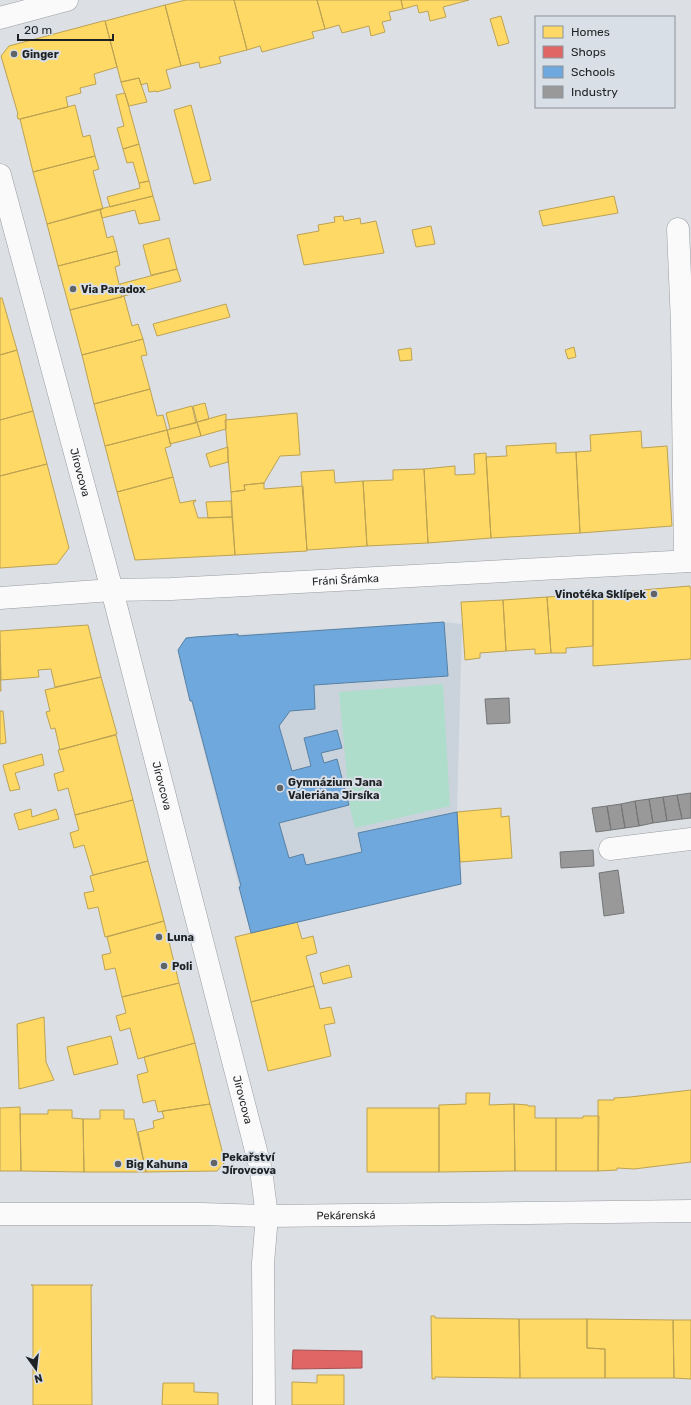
<svg xmlns="http://www.w3.org/2000/svg" width="691" height="1405" viewBox="0 0 691 1405" font-family="Rubik,sans-serif">
<style>
.built{fill:#cad3db}
.green{fill:#aeddcb}
.homes{fill:#ffd966;stroke:#bca252}
.shops{fill:#e06666;stroke:#a65252}
.schools{fill:#6fa8dc;stroke:#5780a5}
.industry{fill:#999;stroke:#747576}
.lines{fill:none;stroke-linecap:round;stroke-linejoin:round}
.minor-casing{stroke:#999ca0;stroke-width:23}
.minor{stroke:#fafafb;stroke-width:22}
.poi-dot{fill:#616467;stroke:#d8dfe7;stroke-width:1.5}
.labels{text-anchor:middle;dominant-baseline:central;stroke-width:4;stroke-linejoin:round;paint-order:stroke}
.poi-label{font-size:11px;font-weight:bold;fill:#1f2224;stroke:#d8dfe7;text-anchor:start}
.street-label{font-size:11px;fill:#1f2224;stroke:#d8dfe7}
</style>
<rect width="100%" height="100%" fill="#dcdfe4"/>
<path class="built" d="M444,622l18,2 -5,188 4,72 -210,49 -73,-283 17,-13z"/>
<path class="green" d="M443,684l7,122 -95,22 -5,-20 -11,-116z"/>
<path class="homes" d="M186,0h48l13,50 -28,7 2,6 -21,5 -1,-6 -18,4 -16,-61z
M234,0h83l8,29 -13,3 2,6 -52,14 -2,-6 -13,4z
M317,0h84l2,9 -14,3 2,8 -9,2 3,10 -14,4 -2,-10 -27,7 -3,-8 -14,4z
M401,0h68l-26,7 3,10 -16,4 -2,-10 -9,2 -2,-8 -14,4z
M165,5l16,61 -15,4 5,18 -15,4v-1l-7,1 -2,-9 -6,2 -2,-7 -18,4 -16,-61z
M501,16l8,27 -11,3 -8,-27z
M103,21h2l12,46 -23,7 2,10 -16,4 1,5 -15,4 2,10 -48,12h-2l-1,-4 1,-1 -17,-58 8,-10z
M139,78l8,24 -18,4 -8,-24z
M125,93l14,51 -16,5 -6,-21 7,-2 -8,-31z
M75,105l8,32 7,-2 5,21 -62,16 -13,-53z
M191,105l20,75 -17,4 -20,-74z
M139,144l10,37 -10,2 -6,-21 -6,1 -4,-14z
M95,156l4,13 -6,2 10,38 -56,15 -14,-52z
M149,181l4,15 -43,11 -3,-10 33,-9 -1,-5z
M153,196l7,24 -21,4 -4,-14 -33,8 -2,-9z
M614,196l4,17 -75,13 -4,-15z
M100,209l7,29 6,-2 4,15 -59,15 -11,-42z
M343,216l1,5 16,-3 1,6 15,-3 8,32 -80,12 -7,-30 22,-4 -1,-6 17,-3 -1,-5z
M431,226l4,18 -19,3 -4,-17z
M169,238l8,31 -26,6 -8,-30z
M117,251l3,14 -5,2 7,30 -52,13 -12,-44z
M177,269l4,12 -57,15 -4,-12z
M124,296l8,30 6,-2 5,15 -61,16 -12,-45z
M0,298h2l15,52 -17,5z
M226,304l4,13 -73,19 -4,-12z
M143,339l4,16 -6,1 9,33 -56,15 -12,-49z
M574,347l2,10 -8,2 -3,-9z
M411,348l1,12 -12,1 -2,-11z
M17,350l16,61 -33,9v-65z
M150,389l7,27 6,-1 4,15 -62,16 -11,-42z
M205,403l4,16 -12,3 -4,-16z
M192,406l4,17 -26,6 -4,-16z
M33,411l14,53 -47,12v-56z
M297,413l3,42 -20,1 -16,27 -20,2 1,5 -14,2 -6,-72z
M226,414v15l-25,7 -4,-14z
M197,422l4,14 -31,8 -3,-14z
M167,430l4,16 -6,2 8,29 -56,15 -12,-46z
M641,431l1,17 25,-2 5,80 -92,7 -4,-81 15,-1 -1,-16z
M556,443v10l20,-1 4,81 -89,5 -5,-81 21,-1 -1,-10z
M228,447v15l-18,5 -4,-13z
M486,453l5,85 -63,5 -4,-74 31,-3v9l20,-1 -1,-20z
M47,464l22,84 -12,16 -57,4v-92z
M424,469l4,74 -61,3 -4,-65 30,-1v-10z
M334,470l1,13 28,-2 4,65 -60,4 -6,-78z
M173,477l7,26 16,-3 -1,2h-2l5,16 34,-1 3,38 -100,5 -18,-68z
M264,483v6l39,-3 4,65 -72,4 -4,-63 14,-2 -1,-5z
M231,501l1,16 -24,1 -2,-16z
M690,586v2h1v71l-98,7v-72z
M593,594v52l-27,2v5h-15l-4,-56z
M547,597l4,56 -16,1v-5l-29,2 -3,-51z
M503,600l3,51 -26,2v5l-15,2 -4,-58z
M88,625l13,52 -46,10 -4,-18 -13,1 1,7 -38,3 -1,-49z
M0,665l1,26h-1z
M101,677l16,57 -57,16 -5,-22 -4,1 -5,-17 4,-1 -5,-21z
M0,711h3l3,32 -6,1z
M116,735l17,65 -58,15 -7,-27 -10,3 -4,-17 10,-3 -6,-21z
M42,754l2,11 -29,8 5,16 -10,2 -7,-26z
M133,800l15,61 -55,14 -9,-30 -10,3 -4,-15 9,-3 -4,-15z
M501,808v9l8,-1 3,42 -52,4 -3,-50z
M31,809l1,8 24,-8 3,10 -40,11 -5,-16z
M148,861l16,60 -59,16 -7,-30 -10,2 -4,-16 10,-2 -4,-15z
M164,921l15,62 -57,14 -7,-29 -10,2 -3,-15 9,-2 -4,-16z
M297,922l5,17 11,-3 4,17 -11,3 8,30 -63,16 -16,-65z
M349,965l3,12 -29,7 -3,-11z
M179,983l16,60 -57,16 -8,-31 -10,3 -4,-15 10,-3 -4,-16z
M314,986l6,23 11,-2 4,16 -11,2 7,31 -63,15 -17,-69z
M44,1017l2,45 8,18 -35,9 -2,-65z
M111,1036l7,28 -44,11 -7,-28z
M195,1043l15,61 -52,8 -3,-12 -12,3 -6,-28 11,-3 -4,-15z
M691,1090v72l-57,7 -17,-1v2l-19,1v-71h16v-2l16,-1z
M466,1093h24l-1,12 25,-1 1,67 -76,1v-67l27,-1z
M210,1104l15,58 -8,9 -71,1 -8,-40 16,-4 -1,-7 11,-3 -2,-7z
M514,1104l14,1v1h7v12h21v53h-41z
M20,1107l1,64h-21v-63z
M367,1108h72v64h-72z
M48,1110h24v8l11,1 1,53 -63,-1 -1,-57h28z
M100,1110h24v9h10l12,53h-62l-1,-53h17z
M583,1116h16l-1,55h-42v-53h27z
M31,1285h62l-2,1 1,119h-59v-119z
M431,1316h4v2l84,1 1,59 -85,-1v2h-3z
M519,1319h68v29l18,1v29h-85z
M587,1319l86,1 1,58h-69v-29l-18,-1z
M673,1320h18v59l-17,-1z
M317,1375h27v30h-52v-23l25,1z
M163,1383h31v9l24,1v12h-56z"/>
<path class="shops" d="M293,1350l69,1v17l-70,1z"/>
<path class="schools" d="M444,622l4,54 -134,9 1,24 -25,2 -11,15 13,45 19,-5 -7,-28 33,-8 5,18 -21,5 3,10 13,-4 12,46 -70,18 10,35 14,-4 3,11 56,-13 -4,-19 99,-21 4,72 -210,49 -12,-46 2,-1 -49,-185h-2l-12,-51 8,-12 9,-1 43,-3v2z"/>
<path class="industry" d="M509,698l1,25 -23,1 -2,-25z
M691,793v25l-9,1 -5,-24z
M677,795l5,24 -15,2 -4,-24z
M663,797l4,24 -14,2 -4,-24z
M649,799l4,24 -14,3 -4,-25z
M635,801l4,25 -14,2 -4,-24z
M621,804l4,24 -14,2 -4,-24z
M607,806l4,24 -15,2 -4,-24z
M593,850l1,16 -33,2 -1,-16z
M618,870l6,43 -20,3 -5,-43z"/>
<g class="lines">
<defs>
<g id="minor">
<path d="M0,18l67,-18"/>
<path id="s1" d="M0,175l112,415 149,580 6,46 -4,47 1,142"/>
<path d="M678,229l4,95 3,237"/>
<path id="s2" d="M0,598l112,-8 59,-1 520,-28"/>
<path d="M610,849l81,-10"/>
<path id="s3" d="M0,1214h202l65,2 424,-5"/>
</g>
</defs>
<use href="#minor" class="minor-casing"/>
<use href="#minor" class="minor"/>
</g>
<g class="poi-dot">
<circle cx="14" cy="54" r="4"/>
<circle cx="73" cy="289" r="4"/>
<circle cx="654" cy="594" r="4"/>
<circle cx="280" cy="788" r="4"/>
<circle cx="159" cy="937" r="4"/>
<circle cx="164" cy="966" r="4"/>
<circle cx="214" cy="1163" r="4"/>
<circle cx="118" cy="1164" r="4"/>
</g>
<g class="labels">
<g class="poi-label">
<text x="22" y="54">Ginger</text>
<text x="81" y="289">Via Paradox</text>
<text x="646" y="594" text-anchor="end">Vinotéka Sklípek</text>
<text x="288" y="782">Gymnázium Jana<tspan x="288" dy="13">Valeriána Jirsíka</tspan></text>
<text x="167" y="937">Luna</text>
<text x="172" y="966">Poli</text>
<text x="222" y="1157">Pekařství<tspan x="222" dy="13">Jírovcova</tspan></text>
<text x="126" y="1164">Big Kahuna</text>
</g>
<g class="street-label">
<text stroke="none"><textPath href="#s1" startOffset="308">Jírovcova</textPath></text>
<text stroke="none"><textPath href="#s2" startOffset="346">Fráni Šrámka</textPath></text>
<text stroke="none"><textPath href="#s1" startOffset="632">Jírovcova</textPath></text>
<text stroke="none"><textPath href="#s1" startOffset="956">Jírovcova</textPath></text>
<text stroke="none"><textPath href="#s3" startOffset="346">Pekárenská</textPath></text>
</g>
</g>
<rect x="535" y="16" width="140" height="92" fill="#d8dfe7" stroke="#8e9399"/>
<rect x="543" y="26" width="20" height="12" fill="#ffd966" stroke="#8e9399"/>
<text x="571" y="36" font-size="12" fill="#1f2224">Homes</text>
<rect x="543" y="46" width="20" height="12" fill="#e06666" stroke="#8e9399"/>
<text x="571" y="56" font-size="12" fill="#1f2224">Shops</text>
<rect x="543" y="66" width="20" height="12" fill="#6fa8dc" stroke="#8e9399"/>
<text x="571" y="76" font-size="12" fill="#1f2224">Schools</text>
<rect x="543" y="86" width="20" height="12" fill="#999999" stroke="#8e9399"/>
<text x="571" y="96" font-size="12" fill="#1f2224">Industry</text>
<g transform="translate(36 1369) rotate(165)" stroke="#d8dfe7" stroke-width="3" paint-order="stroke">
<path d="M0-3L7 15L0 10L-7 15Z" fill="#1f2224"/>
<text y="-6" font-size="11" font-weight="bold" text-anchor="middle" fill="#1f2224">N</text>
</g>
<path d="M18 34v6h95v-6" fill="none" stroke="#1f2224" stroke-width="2"/>
<text x="24" y="34" font-size="12" fill="#1f2224" stroke="#d8dfe7" stroke-width="3" paint-order="stroke">20 m</text>
</svg>
